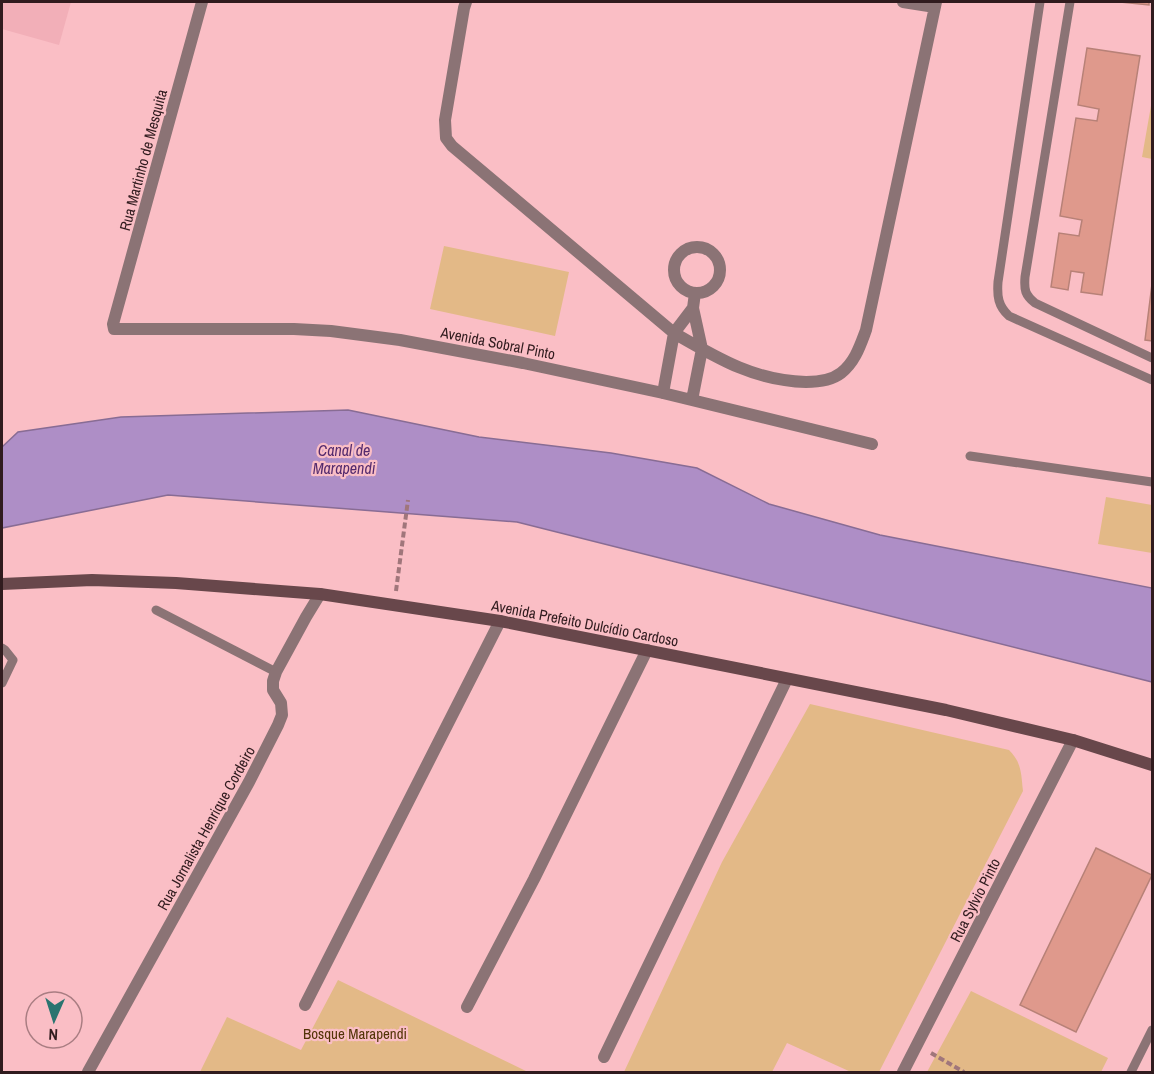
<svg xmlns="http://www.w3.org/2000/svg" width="1154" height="1074" viewBox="0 0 1154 1074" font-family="'Archivo Narrow',sans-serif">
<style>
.built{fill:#f2afb8}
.green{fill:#e3b987}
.water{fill:#ae8ec6;stroke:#886c94;stroke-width:1.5}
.building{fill:#df998c;stroke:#b78177;stroke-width:1.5}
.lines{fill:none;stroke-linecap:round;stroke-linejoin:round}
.path{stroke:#a0767b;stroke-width:4;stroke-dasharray:6 3;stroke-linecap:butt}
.lane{stroke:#8b7375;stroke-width:9}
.street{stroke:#8b7375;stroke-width:12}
.secondary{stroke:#68474b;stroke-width:12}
.labels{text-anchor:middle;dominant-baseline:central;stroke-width:4.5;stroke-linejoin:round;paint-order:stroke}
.street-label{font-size:15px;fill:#301b1e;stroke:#fabec5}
.park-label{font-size:15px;fill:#523407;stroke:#fabec5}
.water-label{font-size:16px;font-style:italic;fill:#542a6d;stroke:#fabec5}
</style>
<rect width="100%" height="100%" fill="#fabec5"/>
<path class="built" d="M2,2h69l-12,43 -57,-16z"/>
<path class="green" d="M1152,100v59l-10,-2z
M444,246l125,26 -14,64 -125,-27z
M1106,497l46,8v48l-54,-9z
M810,704l199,46c13,13 12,24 14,41l-144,281h-28l-64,-29 -15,29h-148l98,-210z
M338,980l190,92h-328l27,-55 74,33z
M971,991l137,67 -7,14h-174z"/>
<path class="water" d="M348,410l131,27 132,16 86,15 72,36 111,31 272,53v94l-635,-160 -349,-27 -166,33v-81l16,-15 103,-15z"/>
<path class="building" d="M1120,2h29v3z
M1087,48l53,8 -38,239 -21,-3 3,-19 -13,-2 -3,19 -17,-3 8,-54 20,3 3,-16 -22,-4 16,-98 21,3 2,-12 -21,-4z
M1152,284v57l-7,-1z
M1096,848l56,27 -76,157 -56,-27z"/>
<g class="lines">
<path class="path" d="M396,591l12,-91
M931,1053l33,19"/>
<path class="lane" d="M1040,2l-42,280c-1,14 0,24 11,34l143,64
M1070,2l-45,275c-1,13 0,18 10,26l117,55
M970,456l182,26
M156,610l120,62
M2,648l3,2 8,10 -11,23
M1131,1072l21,-42"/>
<path class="street" d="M202,2l-89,322 1,5h180l37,2 69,9 123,23 140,30 209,51
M466,2l-2,6 -19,112 1,18 6,8 222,187c43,25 81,48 132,49 11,0 26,-2 35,-9 14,-11 19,-27 25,-43l70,-328
M903,2l32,5
M674 270a23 23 0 1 1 46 0a23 23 0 1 1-46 0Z
M663,393l11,-60 19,-25
M692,400l10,-51 -9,-41 2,-15
M305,1005l195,-384
M467,1007l67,-128 113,-229
M604,1057l183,-378
M88,1072l161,-290 29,-57 4,-10 -1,-12 -8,-13v-9l3,-9 30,-55 14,-23
M903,1072l170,-332"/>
<path class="secondary" d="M2,584l90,-4 84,3 144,11 180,27 446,89 127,30 79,25"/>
</g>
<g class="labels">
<g class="street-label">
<text transform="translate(143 160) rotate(-75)">Rua Martinho de Mesquita</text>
<text transform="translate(498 343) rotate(11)">Avenida Sobral Pinto</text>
<text transform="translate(585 623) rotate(11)">Avenida Prefeito Dulcídio Cardoso</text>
<text transform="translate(206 828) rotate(-61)">Rua Jornalista Henrique Cordeiro</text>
<text transform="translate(975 900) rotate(-63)">Rua Sylvio Pinto</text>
</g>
<g class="park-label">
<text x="355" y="1033">Bosque Marapendi</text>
</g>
<g class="water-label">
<text x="344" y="450">Canal de<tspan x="344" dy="18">Marapendi</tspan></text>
</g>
</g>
<rect width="1154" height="1074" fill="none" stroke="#301b1e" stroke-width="6"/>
<g transform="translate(54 1020) rotate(183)"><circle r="28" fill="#fabec5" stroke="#a97d82" stroke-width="1.5"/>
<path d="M0-4.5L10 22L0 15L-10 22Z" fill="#2a7470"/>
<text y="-9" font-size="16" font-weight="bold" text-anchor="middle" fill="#301b1e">N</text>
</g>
</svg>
